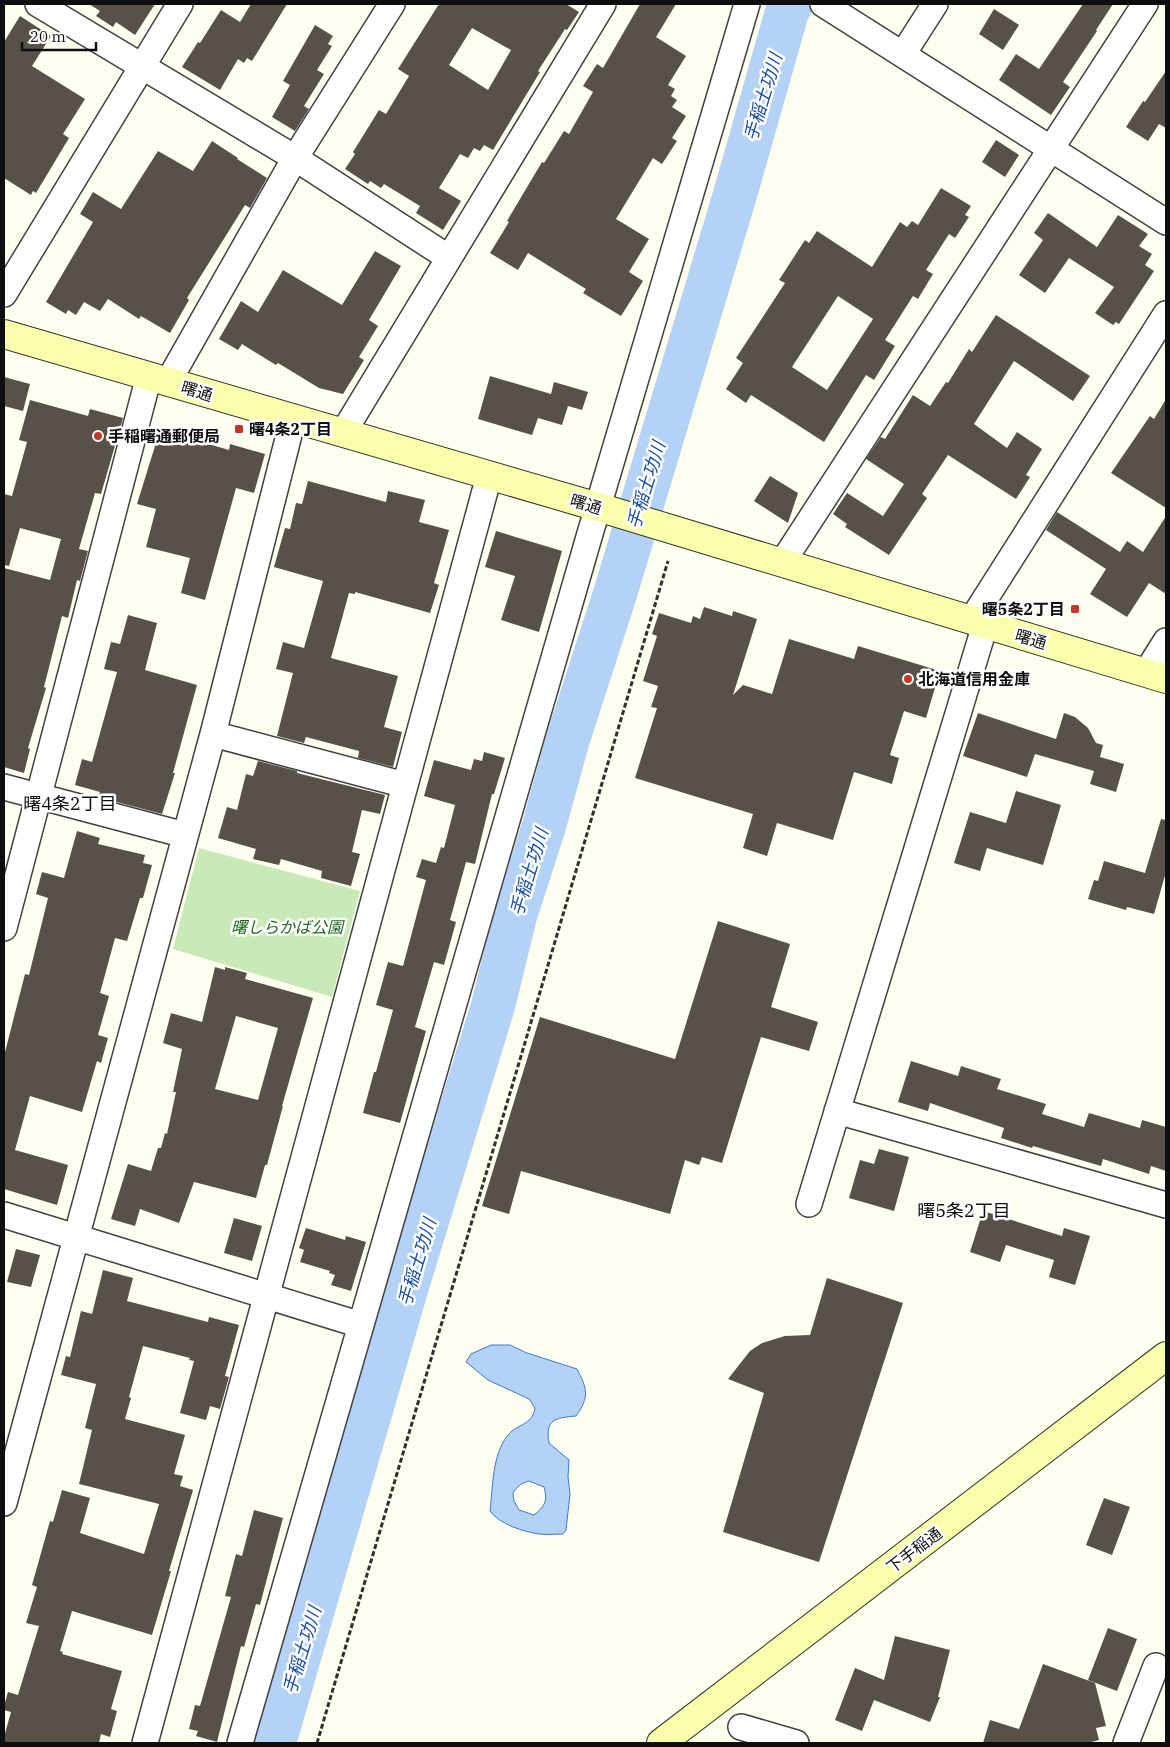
<svg xmlns="http://www.w3.org/2000/svg" width="1170" height="1747" viewBox="0 0 1170 1747" font-family="'IBM Plex Serif','Noto Sans JP',serif">
<style>
.green{fill:#c9e9b9}
.water{fill:#b4d2f6;stroke:#3b79cd;fill-rule:evenodd}
.lines{fill:none;stroke-linecap:round;stroke-linejoin:round}
.river{stroke:#b4d2f6;stroke-width:44}
.building{fill:#57514a;fill-rule:evenodd}
.street-casing{stroke:#414141;stroke-width:28}
.secondary-casing{stroke:#303030;stroke-width:30}
.path{stroke:#303030;stroke-width:3;stroke-dasharray:5 2.5;stroke-linecap:butt}
.street{stroke:#fff;stroke-width:25}
.secondary{stroke:#f9ffab;stroke-width:28}
.poi-dot{fill:#be3a26;stroke:#fff;stroke-width:2}
.labels{text-anchor:middle;dominant-baseline:central;stroke-width:5;stroke-linejoin:round;paint-order:stroke}
.street-label{font-size:16px;fill:#0e0e0e;stroke:#fff}
.poi-label{font-size:16px;font-weight:bold;fill:#0e0e0e;stroke:#fff;text-anchor:start}
.park-label{font-size:16px;font-style:italic;fill:#20661e;stroke:#fff}
.water-label{font-size:18px;font-style:italic;fill:#174ca0;stroke:#fff}
.neighbourhood-label{font-size:18px;fill:#0e0e0e;stroke:#fff}
</style>
<rect width="100%" height="100%" fill="#ffffef"/>
<path class="green" d="M199,848l161,43 -28,106 -159,-48z"/>
<path class="water" d="M491,1345h19l17,8 50,16c10,19 13,28 -1,47 -21,2 -31,3 -27,27l20,17 -1,17 2,17 -4,36 -3,4c-8,0 -16,1 -24,0 -15,-2 -40,-10 -49,-23 3,-25 2,-56 18,-76 10,-12 24,-9 27,-27l-6,-9 -41,-19 -22,-18 5,-8zM529,1481l15,6c4,14 1,19 -10,28l-15,-5 -5,-9 -1,-8c5,-7 8,-10 16,-12z"/>
<g class="lines">
<path class="river" d="M274,1743l133,-457 86,-280 22,-90 29,-90 24,-87 47,-145 119,-396 53,-186 4,-8"/>
</g>
<path class="building" d="M89,4h66l-20,31 -19,-13 -3,5 -17,-11 4,-5z
M251,4h36l-35,57 -5,-3 -3,5 -6,-4 -18,31 -38,-23 16,-25 2,1 21,-33 19,12z
M439,4h127l13,8 -12,18 -2,-1 -27,42 2,1 -47,78 -9,-5 -4,6 -6,-3 -6,10 -8,-4 -21,34 22,13 -18,29 -27,-17 4,-7 -36,-22 -3,4 -11,-7 -2,3 -23,-15 10,-15 -2,-2 26,-42 7,4 23,-38 -11,-7zM472,28l39,22 -23,40 -39,-25z
M640,4h36l-20,33 30,19 -18,29 7,4 -4,7 6,4 -5,7 14,9 -14,22 5,3 -15,23 -9,-6 -37,61 33,20 -20,33 14,9 -22,35 -38,-23 3,-4 -58,-36 -10,17 -28,-17 19,-31 -2,-1 35,-59 2,1 20,-32 5,3 24,-42 -10,-6 14,-22 6,4z
M1083,4h30l-17,26 1,1 -34,51 7,5 -19,28 -52,-35 17,-26 23,15z
M994,9l25,16 -16,25 -24,-16z
M20,16l31,20 -19,30 53,33 -22,35 6,4 -33,55 -3,-2 -2,4 -27,-17v-136z
M315,25l18,11 -5,8 4,2 -15,24 7,4 -20,32 5,3 -14,22 -23,-14 18,-32 -7,-4z
M1166,71v57l-7,-4 -11,17 -22,-14 17,-26 2,1z
M996,140l23,15 -14,22 -23,-15z
M212,141l26,17 -1,1 30,19 -17,30 -5,-3 -58,93 2,2 -19,33 -29,-17 -2,3 -31,-20 -8,12 -16,-9 -8,13 -8,-5 -2,4 -20,-12 47,-80 -13,-8 13,-22 28,17 37,-58 35,20z
M941,188l30,18 -6,9 4,2 -14,21 -6,-4 -23,36 7,4 -15,25 -5,-3 -28,44 10,6 -21,34 -8,-5 -42,67 -73,-47 -5,8 -20,-14 17,-26 -7,-5 49,-75 -6,-3 26,-40 4,3 8,-12 55,36 28,-45 7,5 5,-6 6,4zM838,296l35,23 -46,71 -35,-23z
M1048,213l49,34 21,-32 30,19 -9,12 13,8 -7,11 9,6 -35,53 -3,-2 -3,3 -18,-12 19,-26 -45,-29 -24,35 -26,-18 24,-35 -9,-7z
M375,251l26,15 -32,54 9,6 -19,31 5,3 -21,34 -24,-6 -41,-25 -2,2 -34,-21 -4,6 -19,-11 22,-38 17,11 25,-42 59,35z
M996,315l94,61 -17,25 -59,-40 -40,63 33,24 10,-16 25,17 -16,26 4,2 -14,22 -68,-44 -26,39 5,4 -38,57 -44,-28 2,-3 -14,-10 14,-21 36,23 21,-32 -38,-25 15,-22 4,2 28,-44 17,11 16,-24 2,1 21,-34 3,3z
M490,376l61,18 3,-12 34,10 -6,18 -14,-4 -6,19 -24,-7 -6,17 -54,-16z
M4,377l26,7 -7,27 -19,-5z
M1166,399v109l-55,-35 39,-57 4,3z
M30,400l58,16 2,-7 33,9 -22,76 -6,-1 -16,56 9,2 -8,30 -3,-1 -9,38 -6,-2 -18,71 2,1 -18,60 2,1 -6,24 -20,-6v-199l46,12 11,-41 -41,-11 -11,38 -5,-1v-71l8,2 15,-54 -8,-2z
M160,430l69,20 1,-6 35,10 -11,39 -18,-5 -31,112 -24,-7 9,-35 -44,-11 10,-38 -19,-5z
M770,476l28,17 -10,30 -34,-22z
M308,481l78,21 2,-11 37,9 -6,22 30,8 -15,53 5,2 -9,28 -75,-21v2l-6,-1 -18,65 67,18 -14,51 18,5 -9,35 -35,-9 1,-7 -53,-14 -2,6 -27,-7 16,-63 -17,-4 7,-27 21,6 19,-67 -49,-14 11,-39 5,1 6,-26 6,1z
M1057,512l63,40 7,-11 16,11 23,-36v78l-17,-11 -22,34 -37,-23 16,-25 -60,-39z
M496,531l66,20 -23,81 -38,-12 14,-44 -30,-9z
M704,607l28,9 1,-5 24,8 -24,76 10,-10 29,9 17,-55 65,20 4,-13 82,25 -14,47 -22,-7 -14,44 9,3 -7,26 -38,-12 -21,68 -56,-17 -10,33 -24,-8 10,-34 -118,-36 22,-70 -6,-1 7,-21 -15,-5 14,-45 -5,-2 7,-21 32,10 2,-7 7,3z
M128,615l29,8 -12,47 52,15 -24,88h2l-13,41 -64,-17 2,-5 -25,-7 7,-26 10,3 25,-90 -13,-3 7,-27 9,2z
M978,713l78,26 8,-26 11,4 13,11 8,15 7,2 -3,12 24,7 -8,28 -26,-8 4,-13 -59,-17 -8,23 -64,-21z
M484,752l21,6 -11,36h-2l-17,70 -9,-2 -16,58 6,2 -12,43 -10,-3 -19,65 11,4 -26,92 -37,-10 11,-41h2l17,-62 -17,-5 12,-43 15,4 23,-86 -10,-3 6,-18 14,4 5,-16 3,1 11,-43 -31,-9 10,-36 37,10 3,-11 8,2z
M258,761l39,10v2l88,22 -5,19 -18,-4 -10,42 8,2 -9,32 -30,-8 1,-7 -41,-12 -2,6 -26,-6 3,-10 -38,-11 9,-31 10,3 9,-36 7,2z
M1016,791l45,14 -18,60 -56,-17 -7,23 -26,-8 16,-51 36,11z
M1161,819l5,1v52l-12,42 -27,-7 -1,3 -38,-11 6,-19 4,1 6,-20 41,12z
M77,831l23,7 -2,6 47,11 -2,8 9,2 -9,33h-3l-13,43 -12,-3 -15,55 9,3 -11,39 10,3 -7,25 -4,-2 -15,51 -52,-16 -15,54 53,15 -11,40 -53,-16v-133l21,-82 4,1 19,-77 -12,-4 6,-22 22,6z
M718,921l72,23 -19,63 47,15 -9,29 -48,-14 -39,126 -20,-6 -3,8 -14,-5 -15,54 -149,-43 -12,43 -27,-8 58,-189 135,42z
M215,967l10,3v-3l22,6 -2,6 68,19 -31,108h1l-16,59h-2l-9,33 -62,-16 -15,41 -39,-14 -5,17 -24,-7 17,-55 23,7 7,-23h3l4,-15 2,1 9,-42h-3l9,-43 -19,-6 8,-30 31,9zM236,1016l42,12 -20,72 -43,-11z
M911,1061l47,15 3,-10 40,13 -4,10 49,15 -4,10 42,13 5,-14 51,15 2,-8 24,7v44l-15,-5 -2,8 -46,-15 -2,7 -68,-20 -1,2 -31,-10 3,-10 -74,-25 -2,8 -30,-9z
M879,1149l30,8 -15,54 -45,-13 11,-38 14,4z
M983,1211l79,25 2,-8 26,8 -15,49 -26,-8 5,-17 -48,-15 -6,17 -30,-10z
M234,1218l28,8 -10,35 -28,-8z
M306,1228l39,12 1,-4 20,6 -15,49 -20,-6 4,-10 -6,-2 1,-2 -30,-9 4,-12 -5,-2z
M16,1249l24,6 -9,32 -24,-5z
M103,1270l30,8 -6,23 81,21 1,-5 30,8 -14,51 4,1 -9,32 -10,-3 -4,14 -26,-7 14,-52 -5,-1 1,-2 -47,-12 -14,51 2,1 -6,21 60,16 -11,39 9,2 -3,10 13,4 -24,81h2l-19,64 -80,-24 -12,40 3,1 -1,2 60,17 -11,38 6,2 -7,26 -9,-3 -2,9h-95v-6l7,-25 -7,-2v-4l4,-14 10,3 21,-69 -13,-3 11,-36 -5,-2 18,-64 3,1 9,-32 28,8 -10,35 64,21 15,-50 -80,-20 13,-54 -7,-2 11,-44 -35,-9 5,-19 4,1 11,-46 11,3z
M827,1278l76,25 -84,259 -96,-30 41,-139 -36,-14 22,-28 12,-8 23,-7 25,-1z
M1104,1498l26,9 -18,48 -26,-10z
M254,1510l29,8 -23,87 -4,-1 -12,43 -3,-1 -24,96 -21,-6 2,-5 -9,-2 6,-24 5,1 31,-109 -6,-1 11,-42 6,2z
M1108,1628l29,11 -20,52 -29,-11z
M895,1636l55,14 -12,47h2l-10,25 -56,-22 -12,31 -27,-11 20,-52 29,12z
M1043,1664l52,19 11,43 -10,2 3,12 -11,3h-105l7,-23 29,9z"/>
<g class="lines">
<defs>
<path id="street" d="M38,4l257,154 154,100
M823,4l343,218
M903,54l32,-50
M4,294l176,-290
M168,382l127,-224 97,-154
M343,433l260,-429
M782,563l363,-559
M971,621l195,-307
M1146,673l20,-32
M213,734l192,51
M4,787l181,48
M4,928l145,-552
M837,1111l329,94
M809,1204l176,-579
M4,1215l357,110
M4,1503l209,-769 80,-315
M741,1727l55,16
M145,1743l344,-1267
M240,1743l349,-1206 158,-533
M1126,1743l30,-77"/>
<path id="secondary" d="M4,334l594,173 568,172
M661,1743l505,-387"/>
</defs>
<use href="#street" class="street-casing"/>
<use href="#secondary" class="secondary-casing"/>
<path class="path" d="M317,1743l351,-1182"/>
<use href="#street" class="street"/>
<use href="#secondary" class="secondary"/>
</g>
<g class="poi-dot">
<rect x="234" y="424" width="10" height="10" rx="2.5"/>
<circle cx="98" cy="436" r="5"/>
<rect x="1070" y="604" width="10" height="10" rx="2.5"/>
<circle cx="908" cy="679" r="5"/>
</g>
<g class="labels">
<g class="street-label">
<text transform="translate(197 391) rotate(17)">曙通</text>
<text transform="translate(586 504) rotate(17)">曙通</text>
<text transform="translate(1031 639) rotate(16)">曙通</text>
<text transform="translate(914 1550) rotate(-37)">下手稲通</text>
</g>
<g class="poi-label">
<text x="249" y="429">曙4条2丁目</text>
<text x="108" y="436">手稲曙通郵便局</text>
<text x="1065" y="609" text-anchor="end">曙5条2丁目</text>
<text x="918" y="679">北海道信用金庫</text>
</g>
<g class="park-label">
<text x="287" y="927">曙しらかば公園</text>
</g>
<g class="water-label">
<text transform="translate(763 97) rotate(-73)">手稲土功川</text>
<text transform="translate(646 485) rotate(-73)">手稲土功川</text>
<text transform="translate(529 872) rotate(-73)">手稲土功川</text>
<text transform="translate(417 1262) rotate(-73)">手稲土功川</text>
<text transform="translate(302 1650) rotate(-73)">手稲土功川</text>
</g>
<g class="neighbourhood-label">
<text x="70" y="803">曙4条2丁目</text>
<text x="964" y="1210">曙5条2丁目</text>
</g>
</g>
<rect width="1170" height="1747" fill="none" stroke="#0e0e0e" stroke-width="10"/>
<path d="M22 42v8h74v-8" fill="none" stroke="#0e0e0e" stroke-width="2.5"/>
<text x="30" y="42" font-size="15" fill="#0e0e0e" stroke="#ffffff" stroke-width="4" paint-order="stroke">20 m</text>
</svg>
